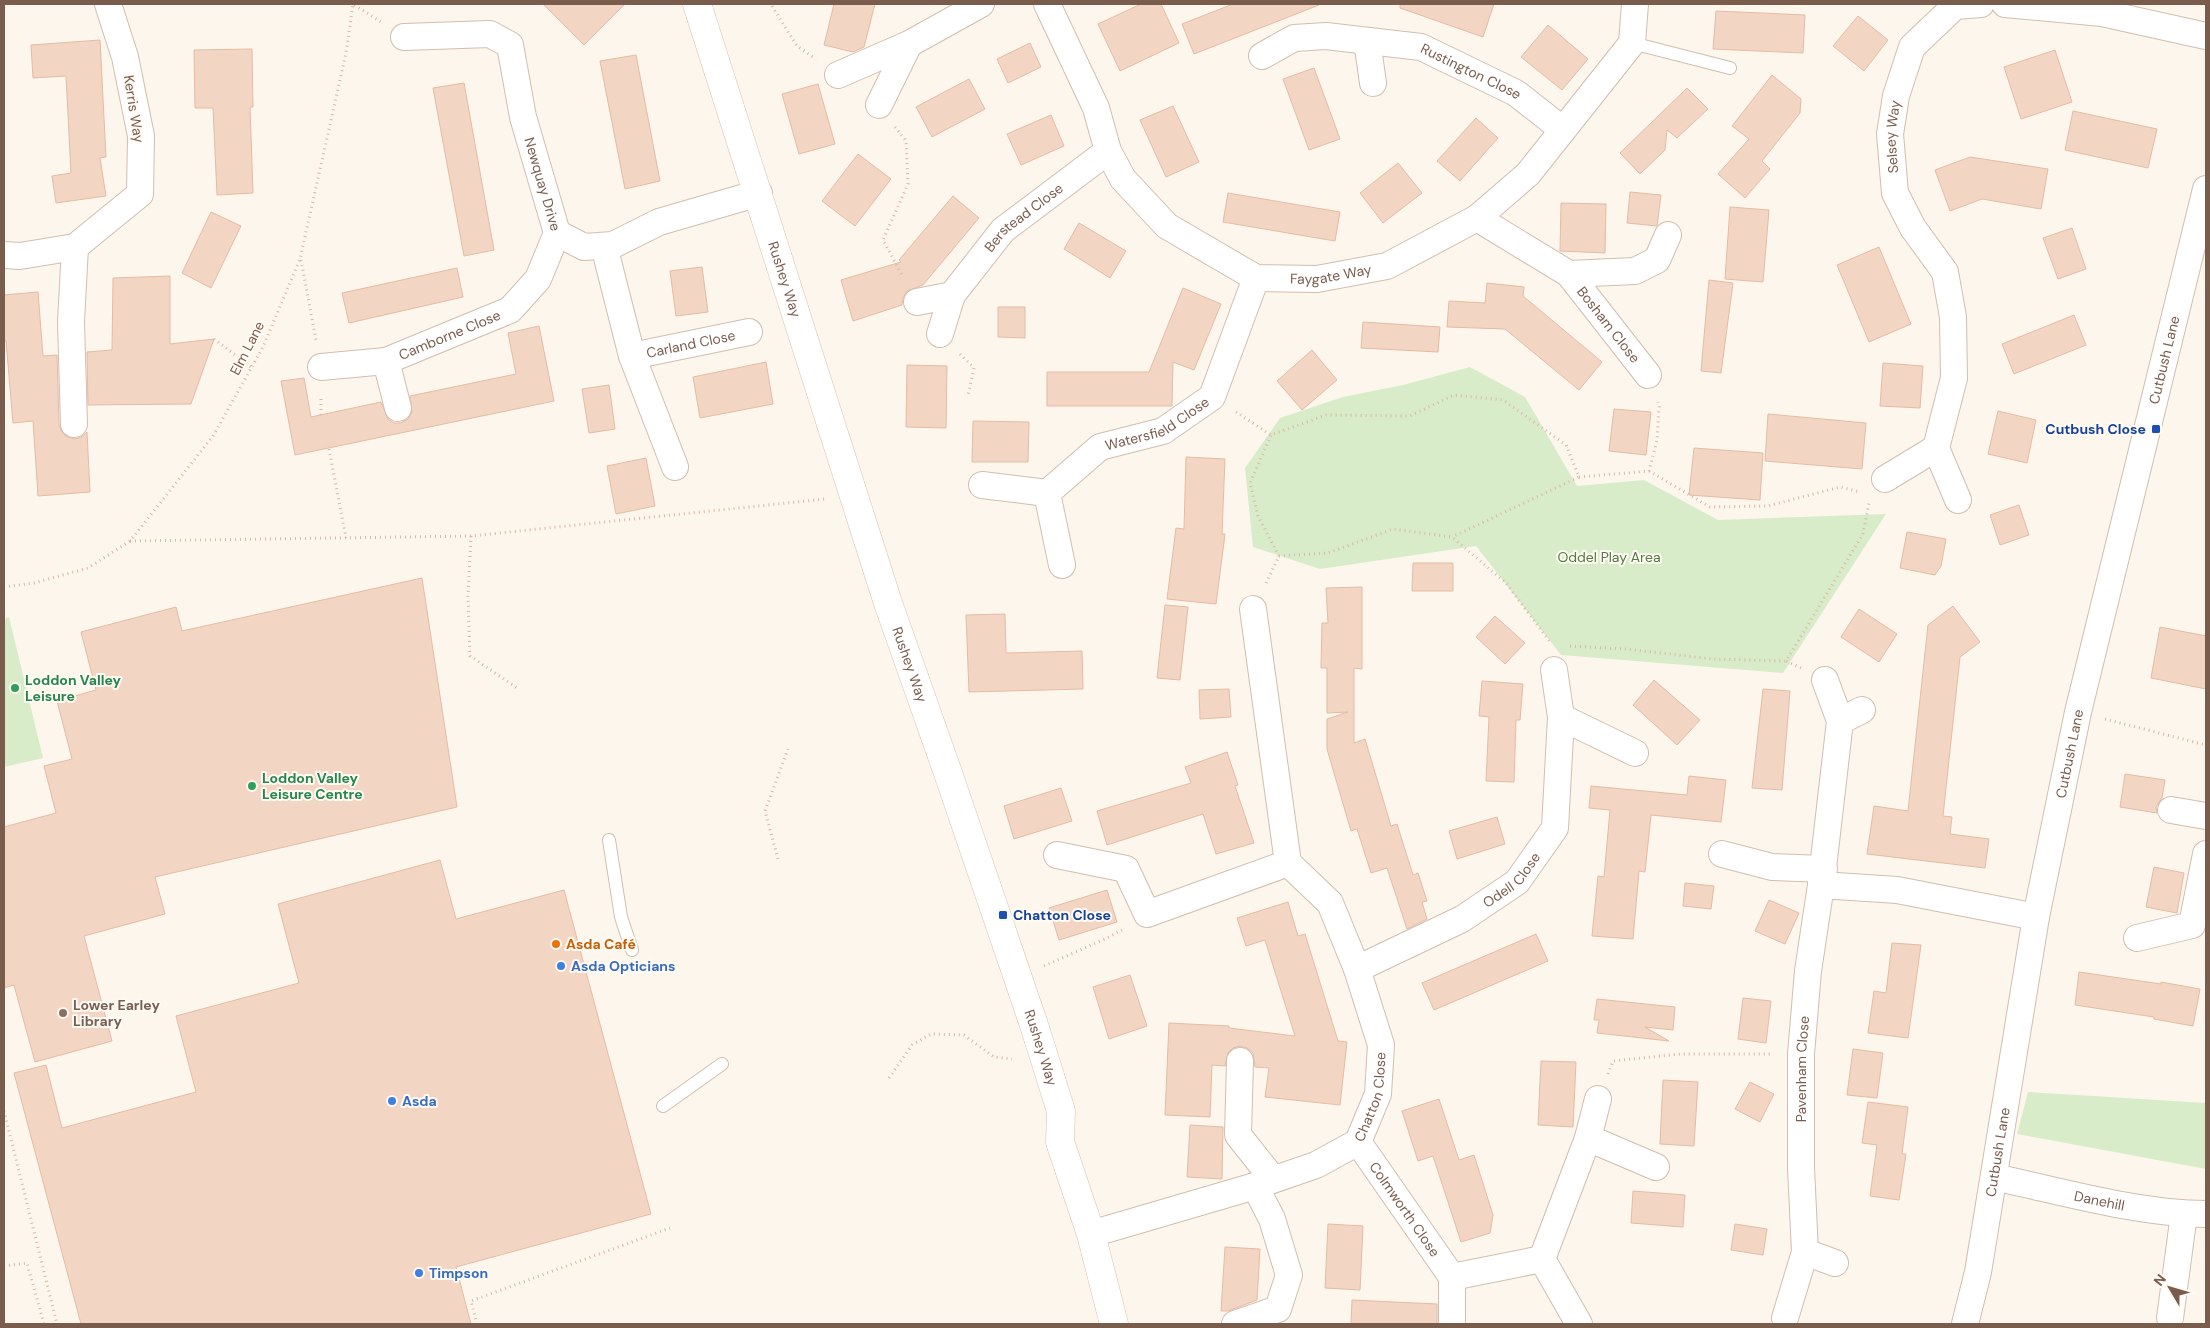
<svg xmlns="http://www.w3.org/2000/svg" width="2210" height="1328" viewBox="0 0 2210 1328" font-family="'DM Sans',sans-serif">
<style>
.green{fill:#d8ecc9}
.building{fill:#f3d5c3;stroke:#e6bba3}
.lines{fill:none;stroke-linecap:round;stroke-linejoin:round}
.lane-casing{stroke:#d1beb0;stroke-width:14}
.street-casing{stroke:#d1beb0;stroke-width:28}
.secondary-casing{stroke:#d6c0b0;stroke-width:29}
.path{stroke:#d9b8a5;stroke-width:3;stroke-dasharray:1 4;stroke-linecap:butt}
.lane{stroke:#fff;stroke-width:12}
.street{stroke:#fff;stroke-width:26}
.secondary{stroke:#fff;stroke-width:28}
.transit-dot{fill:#1a4fb4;stroke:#fffaf3;stroke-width:2}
.leisure-dot{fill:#2e9e5b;stroke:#fffaf3;stroke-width:2}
.food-dot{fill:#e8710a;stroke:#fffaf3;stroke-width:2}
.shop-dot{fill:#3f7fe0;stroke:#fffaf3;stroke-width:2}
.education-dot{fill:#8d6e63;stroke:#fffaf3;stroke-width:2}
.labels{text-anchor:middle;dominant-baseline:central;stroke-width:4;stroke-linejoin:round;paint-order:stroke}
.street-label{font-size:14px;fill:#7a5c4d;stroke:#fffaf3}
.transit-label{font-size:14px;font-weight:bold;fill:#164399;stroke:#fffaf3;text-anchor:end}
.park-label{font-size:14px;fill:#537a41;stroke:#fffaf3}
.leisure-label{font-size:14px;font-weight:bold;fill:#27864d;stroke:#fffaf3;text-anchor:start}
.food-label{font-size:14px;font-weight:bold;fill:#c56008;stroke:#fffaf3;text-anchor:start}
.shop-label{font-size:14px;font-weight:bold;fill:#366cbe;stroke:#fffaf3;text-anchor:start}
.education-label{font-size:14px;font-weight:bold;fill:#785e54;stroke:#fffaf3;text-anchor:start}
</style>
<rect width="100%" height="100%" fill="#fdf6ec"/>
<path class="green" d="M1470,367l55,30 52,89 67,-6 74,40 168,-6 -103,159 -222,-18 -85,-109 -156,23 -67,-22 -8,-79 35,-50 63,-21 60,-12z
M9,617l34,141 -39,9v-148z
M2028,1092l178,11v66l-189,-35z"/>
<path class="building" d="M543,4h82l-41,41z
M834,4h41l-11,43 -11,5 -29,-7z
M1141,4h20l18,39 -59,28 -22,-47z
M1233,4h86v1l-125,49 -12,-30z
M1400,4h94l-11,33 -83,-29z
M1716,11l89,4 -2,38 -90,-4z
M1858,16l30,24 -24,31 -31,-25z
M1548,25l40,34 -26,31 -41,-33z
M100,40l6,117 -6,1 6,38 -50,7 -4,-27 19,-3 -5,-97 -33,2 -2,-33z
M1030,43l11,24 -33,16 -11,-24z
M252,49l1,58h-3l3,86 -36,2 -4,-87h-18l-1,-58z
M2055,50l17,52 -51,17 -17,-52z
M636,55l24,126 -35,8 -25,-128z
M1314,68l26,71 -31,11 -26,-71z
M1772,75l29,24 -1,14 -38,48 8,8 -25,29 -27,-24 31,-35 -17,-13z
M969,79l16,30 -53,28 -16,-30z
M464,83l30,167 -30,6 -31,-168z
M818,84l17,60 -36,10 -17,-60z
M1687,88l21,21 -31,29 -10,-8 -2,20 -25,24 -20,-21z
M1173,106l26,56 -33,15 -26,-57z
M2073,111l84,18 -9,39 -83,-18z
M1051,115l13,31 -43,19 -14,-31z
M1476,118l22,20 -38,43 -23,-20z
M858,154l33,25 -36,47 -33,-25z
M1970,157l78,12 -7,40 -59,-10 -32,12 -15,-41z
M1398,163l24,30 -39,30 -23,-30z
M1630,192l31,3 -4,31 -30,-3z
M1228,193l112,19 -5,29 -112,-19z
M953,196l26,22 -56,67 -16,6 -4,7 -1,7 -49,16 -12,-41 60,-18 -2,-2z
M1561,203l45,1 -1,49 -45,-2z
M1730,207l39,3 -6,72 -38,-3z
M211,212l30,14 -30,62 -29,-15z
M1079,223l47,28 -16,27 -46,-29z
M2072,228l14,41 -28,10 -15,-41z
M1879,247l32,77 -42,18 -32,-77z
M702,267l6,45 -32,4 -6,-45z
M457,268l6,29 -114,26 -7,-30z
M170,276v68l44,-5 -23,65 -103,1 -1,-53 25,-2 1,-72z
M1709,280l24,3 -12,90 -20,-2z
M1487,283l37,4 -1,9 79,66 -23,28 -74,-61 -58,-2 2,-26 36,2z
M1183,288l38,16 -27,66 -21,-8 -1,44h-125v-34h102z
M38,292l5,64 14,-1 2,70 3,7 5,5 8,2 6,-2 6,-5 3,60 -52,4 -5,-75 -20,2 -7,-82h-2v-46z
M998,307h27v31l-27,-1z
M2074,315l12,30 -72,29 -12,-30z
M1363,322l77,5 -2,25 -77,-4z
M539,326l15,75 -259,54 -14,-74 23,-3 7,39 70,-15 7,17 6,4h7l7,-4 4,-7 -2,-16 106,-22 -8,-41z
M1312,350l25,30 -35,30 -25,-29z
M766,362l7,42 -73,14 -7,-41z
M1883,363l40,3 -3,42 -40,-2z
M907,365l40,1 -1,62 -40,-1z
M609,385l6,44 -26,4 -7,-44z
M1614,409l37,3 -5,43 -37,-4z
M1998,411l38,9 -9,43 -39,-9z
M1768,414l98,9 -4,46 -97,-8z
M973,421l56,1 -1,40h-56z
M1694,448l69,5 -3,47 -71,-5z
M1186,457l39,2 -3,75h3l-9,70 -49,-5 9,-71 8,1z
M646,458l9,48 -39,8 -9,-48z
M2019,505l10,30 -29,10 -10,-30z
M1907,532l39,7 -5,27 -6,9 -35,-7z
M1413,563h40v28h-41z
M422,578l35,229 -302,70 10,37 -81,22 28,105 -77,21 -21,-77 -10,3v-161l52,-14 -12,-47 28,-7 -15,-58 39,-11 -15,-58 95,-25 6,24z
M1362,587v82l-8,-1v75l11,-4 26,87 6,-2 16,51 5,-2 9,28 -5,1 5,17 -20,10 -20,-61 -16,5 -14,-44 -6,2 -24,-82v-30l21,-7 -21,1v-45h-6l1,-45h6l-2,-35z
M1165,605l23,2 -8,73 -23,-2z
M1953,606l27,36 -20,15 -17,159 9,1 -2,17 39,5 -4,29 -118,-14 7,-48 34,5 20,-186z
M1859,609l38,25 -18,28 -38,-25z
M1005,614l1,39 76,-2 1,38 -114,3 -3,-77z
M1495,616l30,27 -20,21 -29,-27z
M2160,627l46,9v53l-55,-11z
M1654,680l46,40 -23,25 -44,-40z
M1482,681l41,3 -3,36h-4l-2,62 -28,-1 3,-64 -10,-1z
M1229,689l2,28 -31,2 -1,-29z
M1763,689l27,2 -8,99 -30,-2z
M1227,752l11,33 -3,1 19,57 -38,11 -13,-40 -96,31 -10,-34 94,-28 -6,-16z
M2125,774l40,6 -3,18 -6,9 1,6 -37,-6z
M1689,776l37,4 -5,42 -70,-7 -6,57 -6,-1 -6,68 -41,-3 6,-60 6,1 6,-67 -21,-2 2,-22 96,9z
M1061,788l11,33 -58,18 -10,-33z
M1497,817l8,27 -48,15 -8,-28z
M440,860l16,59 108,-29 87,324 -195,53 15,57h-390l-67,-251 32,-8 16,63 134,-36 -20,-76 123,-33 -21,-79z
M2154,867l30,6 -7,40 -31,-6z
M1685,883l29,3 -3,23 -28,-3z
M1107,890l10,32 -58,18 -10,-32z
M1769,900l30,13 -14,31 -30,-13z
M1288,902l10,34 7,-2 33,107 9,1 -7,63 -75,-8 4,-29 -14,-1 -2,-14 -6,-5 -7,-2 -7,2 -5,5 -3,13 -13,-1 -2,52 -45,-2 4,-92 60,3v2l66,8 -30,-96 -19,6 -9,-28z
M1536,934l12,27 -114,49 -12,-27z
M1892,943l29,2 -13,93 -40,-5 6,-42 12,2z
M2079,972l82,12v-2l39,7 -7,37 -39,-7v-2l-79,-12z
M1130,975l17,51 -38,13 -16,-52z
M1743,998l28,3 -5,42 -28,-4z
M1597,999l78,8 -2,23 -28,-3 24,14 -72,-8 2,-13h-5z
M1853,1049l30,4 -6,45 -30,-3z
M1541,1061l35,1 -3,65 -35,-2z
M1663,1080l35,2 -4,64 -34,-2z
M1750,1082l24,12 -14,28 -25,-13z
M1439,1099l20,61 15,-5 19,60 -3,18 -29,9 -28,-86 -15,5 -16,-50z
M1868,1102l40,5 -6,47h4l-7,46 -29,-4 7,-51 -15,-2z
M1190,1125l33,2 -1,52 -35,-2z
M1633,1191l52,4 -2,32 -52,-4z
M1328,1224l35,2 -3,64 -35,-2z
M1735,1224l32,5 -4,26 -32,-5z
M1225,1247l35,2 -3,51 -29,11h-7z
M1352,1300l85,4v20h-86z"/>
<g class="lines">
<defs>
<path id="lane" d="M1632,43l98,25
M609,840l12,77 11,33
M663,1106l59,-42"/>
<g id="street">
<path id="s1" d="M1047,4l49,104 12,43 15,28 44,47 89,52 61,1 70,-13 90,-48 51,-44 104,-131 3,-39"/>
<path d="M2005,4l97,9 104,23"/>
<path id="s2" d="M404,37l86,-3 20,11 13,72 34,116 27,14 29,-2 46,-23 100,-29"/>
<path d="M1367,41l6,42"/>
<path id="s3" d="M1262,56l32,-18 32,-2 95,11 95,46 47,37"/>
<path d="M838,75l71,-31 72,-40"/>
<path d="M879,105l30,-61"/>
<path id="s4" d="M1477,218l92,56 79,101"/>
<path d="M604,246l28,110 43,111"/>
<path d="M4,255l16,1 55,-9 65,-53 1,-58 -16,-79 -17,-53"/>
<path d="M1569,274l66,-3 22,-11 11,-25"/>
<path id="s5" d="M917,302l35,-7 51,-65 105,-79"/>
<path d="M940,334l12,-39"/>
<path id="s6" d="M632,356l117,-24"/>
<path d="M386,361l12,47"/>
<path id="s7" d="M321,367l65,-6 124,-51 28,-31 19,-46"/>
<path d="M74,424l-3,-102 4,-75"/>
<path d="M1936,448l22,52"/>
<path id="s8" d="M1885,479l51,-31 18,-70 -1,-61 -8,-45 -32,-44 -18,-35 -5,-59 6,-38 16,-49 43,-41 26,-2"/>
<path id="s9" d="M982,485l65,8 53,-46 63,-16 49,-34 44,-119"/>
<path d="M1047,493l15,72"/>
<path d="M1561,717l74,36"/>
<path d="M1840,721l22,-11"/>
<path d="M2171,810l35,6"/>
<path d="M1722,854l50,13 52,2"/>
<path d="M1057,855l69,14 21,45 141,-51"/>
<path d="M1821,885l19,-164 -15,-41"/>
<path d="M2137,938l55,-13 14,-71"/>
<path id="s10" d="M1357,969l105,-50 55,-37 38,-54 6,-111 -7,-47"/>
<path d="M1240,1061l-2,74 35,44"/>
<path d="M1588,1138l68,29"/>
<path id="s11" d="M1358,1142l94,135v47"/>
<path id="s12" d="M1994,1177c66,14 145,37 212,37"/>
<path id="s13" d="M1091,1234l164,-48 61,-21 42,-23 20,-48 3,-49 -24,-76 -27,-66 -42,-40 -35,-254"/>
<path d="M1805,1252l30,11"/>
<path d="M1542,1259l37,65"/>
<path d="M1452,1277l90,-18 46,-121 10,-39"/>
<path id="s14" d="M1785,1318l20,-66 -4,-84v-114l7,-83 13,-86 76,5 139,27"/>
<path d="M2170,1318l14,-104"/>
<path d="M1235,1324l43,-15 11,-34 -17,-56 -17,-33"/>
<path id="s15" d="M1965,1324l13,-52 58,-355 42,-205 128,-523"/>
</g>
<g id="secondary">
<path id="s16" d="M697,4l191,599 60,170 86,252 27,86 -1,31 31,92 23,90"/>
</g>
</defs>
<use href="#lane" class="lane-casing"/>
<use href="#street" class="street-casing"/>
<use href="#secondary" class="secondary-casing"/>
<path class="path" d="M772,6l25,40 19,13
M895,127l11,14 2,43 -25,56 20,37
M301,260l15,80
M214,339l37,28
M960,354l14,14 -6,27
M1236,412l35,23 55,-20 84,1 44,-21 49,5 63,45 13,32 -127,60
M321,415v-19
M329,449l17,89
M1649,471l61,36 58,-1 72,-19 20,5
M1579,477l70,-6 8,-31 2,-33 -1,-5
M471,536l-3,60 2,60 47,32
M130,541l341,-5 354,-37
M1279,556l49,-3 65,-24 59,8 54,46 44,59
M1266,583l13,-27 -21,-40 -8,-33 21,-48
M4,587l30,-4 54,-15 42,-27 83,-105 50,-89 37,-88 46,-206 7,-49 28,18
M1570,646l56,3 87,10 73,2
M1801,668l-15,-7 77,-127 6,-31
M2105,719l101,26
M778,859l-13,-48 23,-62
M1044,966l63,-28 15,-8
M1608,1074l5,-13 67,-7h93
M889,1078l23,-33 19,-11 33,1 30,22 18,2
M4,1111l53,213
M4,1266l23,-3 17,61
M477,1324l-6,-23 199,-73"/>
<use href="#lane" class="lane"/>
<use href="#street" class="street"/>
<use href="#secondary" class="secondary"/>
</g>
<g class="transit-dot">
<rect x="2151" y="424" width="10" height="10" rx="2.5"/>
<rect x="998" y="910" width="10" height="10" rx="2.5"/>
</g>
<g class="leisure-dot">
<circle cx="15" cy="688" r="5"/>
<circle cx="252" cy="786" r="5"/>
</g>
<circle class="food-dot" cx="556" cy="944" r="5"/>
<g class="shop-dot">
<circle cx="561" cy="966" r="5"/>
<circle cx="392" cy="1101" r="5"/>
<circle cx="419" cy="1273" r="5"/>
</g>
<circle class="education-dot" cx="63" cy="1013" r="5"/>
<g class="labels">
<g class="street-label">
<text stroke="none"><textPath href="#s3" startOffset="220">Rustington Close</textPath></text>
<text transform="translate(134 109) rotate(81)">Kerris Way</text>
<text stroke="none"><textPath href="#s8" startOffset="389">Selsey Way</textPath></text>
<text stroke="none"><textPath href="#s2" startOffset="252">Newquay Drive</textPath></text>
<text stroke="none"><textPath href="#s5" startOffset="142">Berstead Close</textPath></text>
<text stroke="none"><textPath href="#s1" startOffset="434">Faygate Way</textPath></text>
<text stroke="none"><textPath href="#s16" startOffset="289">Rushey Way</textPath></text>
<text stroke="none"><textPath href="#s4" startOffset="172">Bosham Close</textPath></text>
<text stroke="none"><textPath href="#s7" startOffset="134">Camborne Close</textPath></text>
<text stroke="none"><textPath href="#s6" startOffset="60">Carland Close</textPath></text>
<text transform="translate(247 348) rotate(-63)">Elm Lane</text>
<text stroke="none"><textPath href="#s15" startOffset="985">Cutbush Lane</textPath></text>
<text stroke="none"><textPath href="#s9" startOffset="198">Watersfield Close</textPath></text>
<text stroke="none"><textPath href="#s16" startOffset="694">Rushey Way</textPath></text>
<text stroke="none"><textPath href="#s15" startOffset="580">Cutbush Lane</textPath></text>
<text stroke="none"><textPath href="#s10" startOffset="180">Odell Close</textPath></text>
<text stroke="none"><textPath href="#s16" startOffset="1099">Rushey Way</textPath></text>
<text stroke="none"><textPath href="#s14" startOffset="252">Pavenham Close</textPath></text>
<text stroke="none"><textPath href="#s13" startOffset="331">Chatton Close</textPath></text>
<text stroke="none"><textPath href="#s15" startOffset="175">Cutbush Lane</textPath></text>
<text stroke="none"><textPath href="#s12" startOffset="108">Danehill</textPath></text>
<text stroke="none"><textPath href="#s11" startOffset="82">Colmworth Close</textPath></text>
</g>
<g class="transit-label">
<text x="2146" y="429">Cutbush Close</text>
<text x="1013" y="915" text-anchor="start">Chatton Close</text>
</g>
<g class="park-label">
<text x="1609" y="557">Oddel Play Area</text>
</g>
<g class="leisure-label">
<text x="25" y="680">Loddon Valley<tspan x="25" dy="16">Leisure</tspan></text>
<text x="262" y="778">Loddon Valley<tspan x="262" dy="16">Leisure Centre</tspan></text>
</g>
<g class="food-label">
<text x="566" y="944">Asda Café</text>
</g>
<g class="shop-label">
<text x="571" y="966">Asda Opticians</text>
<text x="402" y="1101">Asda</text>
<text x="429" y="1273">Timpson</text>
</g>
<g class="education-label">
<text x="73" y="1005">Lower Earley<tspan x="73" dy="16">Library</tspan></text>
</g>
</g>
<rect width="2210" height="1328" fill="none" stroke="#7a5c4d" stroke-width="10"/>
<g transform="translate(2170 1288) rotate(308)" stroke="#fffaf3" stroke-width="4" paint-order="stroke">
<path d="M0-4L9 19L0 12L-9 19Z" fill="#7a5c4d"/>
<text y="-8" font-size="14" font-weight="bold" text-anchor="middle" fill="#7a5c4d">N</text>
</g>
</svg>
